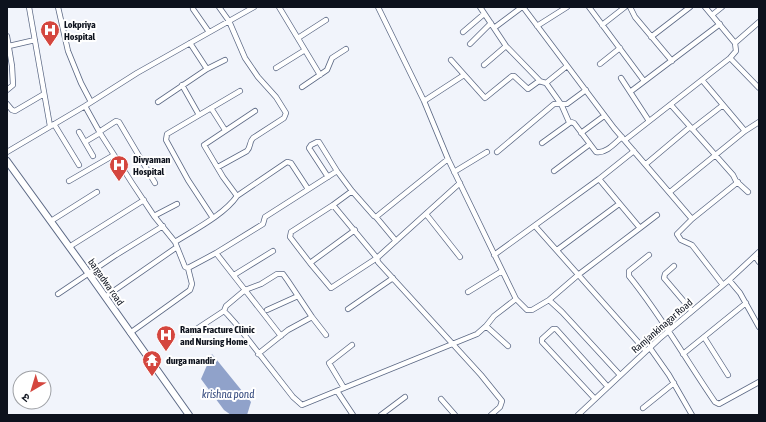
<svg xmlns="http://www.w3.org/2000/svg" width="766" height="422" viewBox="0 0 766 422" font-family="'Asap Condensed','Noto Sans Devanagari',sans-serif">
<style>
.water{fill:#90a2ca}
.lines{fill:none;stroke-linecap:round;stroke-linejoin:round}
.minor-casing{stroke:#5c6985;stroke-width:6}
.major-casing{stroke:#5c6985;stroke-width:8}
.minor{stroke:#fff;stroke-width:4.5}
.major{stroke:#fff;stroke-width:6}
.labels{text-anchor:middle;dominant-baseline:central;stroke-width:4;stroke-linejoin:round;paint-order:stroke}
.poi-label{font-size:10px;font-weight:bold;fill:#0d121d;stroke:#fff;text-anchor:start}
.street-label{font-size:10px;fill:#0d121d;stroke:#fff}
.water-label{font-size:11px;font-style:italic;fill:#354a7e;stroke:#fff}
</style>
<rect width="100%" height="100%" fill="#f1f4fb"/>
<path class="water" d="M212,354l39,48 -4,13h-16l-7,-5 -23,-31z"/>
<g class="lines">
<defs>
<path id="minor" d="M29,7l21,119
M58,7l10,44 13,32 10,19
M279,7l41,68
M378,7l46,94 24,58 68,140 11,11h5l17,-10 29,-25 62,-47 -41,-49
M480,7l26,39 34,35
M523,7l91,121 78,91
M589,7l55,74
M630,7l5,10 37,44
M705,7l30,36
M193,9l16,23
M712,15l10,-8
M602,25l23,-18
M537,26l30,-19
M494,28l28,-21
M463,32l21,-18
M7,36l5,30 1,19 -6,5
M651,37l39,-30
M298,38l28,-18
M190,43l17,26
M470,44l21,-21
M9,46l26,-6
M730,58l29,30
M451,60l34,38 27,-22h2l14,13 11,-8 7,2
M600,64l20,-16
M484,65l22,-19
M276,68l29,-18
M621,78l28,43
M702,80l43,51
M182,85l17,30
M302,87l25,-17 5,-12 14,-9
M630,92l90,-68
M424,101l40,-26
M158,102l49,-33 18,-9
M7,104l5,6 3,1 29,-17
M561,104l-15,-21 21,-17
M671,105l62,70 3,6 12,11
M85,106l15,27 32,50 22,33 21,26 10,25 3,1 28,-15 29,37 -19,16 -2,5
M562,106l7,16
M211,108l14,22
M54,124l25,41
M692,129l31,-24
M79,132l14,24
M99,132l17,-11 3,1 36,61
M581,133l23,-17
M625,140l105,-82 6,-7 -1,-8 24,-21
M85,142l15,-9
M542,143l29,-21 3,1 22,29c10,2 19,-9 26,-15
M7,152l78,-46 52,-33 117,-66
M497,152l57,-48h13l19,-14
M646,164l44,-37
M218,167l29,-16c4,-4 2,-9 6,-13l31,-20 2,-5 -10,-16 -18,-20 -13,-19 -16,-37 -10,-14
M554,171l36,-27
M454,172l33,-20
M328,177l-19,-29 2,-3 6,-3h2l18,29
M69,181l45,-26
M460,183l-83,75 1,4 103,113 21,26 -2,6 -9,8
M670,192l75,-61 14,-9
M237,196l-14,-19 -19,-32 51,-34
M333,205l44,53 -46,30 -21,-25 -20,-26 1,-5z
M333,205l19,-14
M426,214l34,43
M154,216l23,-12
M376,217l20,24
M213,218l-25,-38 -22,-40 1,-6 73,-43
M51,221l46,-29
M535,226l111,125
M640,228l17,-13
M175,242c19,-12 50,-28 62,-46l50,-34 4,1 17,26
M69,247l75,-47
M557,250l62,-46
M216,253l47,-29 2,-7 72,-46 15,20 22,25 2,1 72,-58
M494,255l105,-76 35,-28
M649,255l-20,16v5c32,39 57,84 86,126l4,2 40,-22
M755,256l4,6
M310,263l45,-33
M674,266l-9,8 -1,4 28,33
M234,275l39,-24
M729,280l11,13 19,34
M723,285l-31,-40 -11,-5 -4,-6 15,-15 46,-37
M468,292l34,-21
M58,294l58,-39 47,-29
M105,297l72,-50
M549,300l13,12 58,63
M348,309l45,-31
M267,310l31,-14
M486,326l8,-10 22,-17
M192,332l32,-21 4,4 8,9 57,73 9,8 175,-71 9,-8 22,20
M130,333l60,-43 2,-6 -4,-16
M281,336l-36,-46 16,-6 16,-10h6l5,7 24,36 14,18
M704,337l24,38
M650,348l19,27 23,40
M258,354l30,-24 24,-13
M683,354l63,-51
M344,388l-15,-25 23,-18
M337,391l16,24
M441,399l14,16
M595,399l-53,-57v-3l11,-10h3l52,58
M643,408l31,-25
M381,415l24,-18
M578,415l81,-76 70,-59 30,-28"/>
<path id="major" d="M7,161l82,113 100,141"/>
</defs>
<use href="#minor" class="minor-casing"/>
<use href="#major" class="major-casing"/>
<use href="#minor" class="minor"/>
<use href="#major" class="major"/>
</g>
<defs>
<symbol id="hospital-pin" viewBox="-11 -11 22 30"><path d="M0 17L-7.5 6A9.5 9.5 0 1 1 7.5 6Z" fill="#d4463e" stroke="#fff"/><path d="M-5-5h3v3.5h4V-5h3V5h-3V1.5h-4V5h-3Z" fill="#fff"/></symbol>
<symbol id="temple-pin" viewBox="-11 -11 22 30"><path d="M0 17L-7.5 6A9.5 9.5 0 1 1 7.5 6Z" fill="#d4463e" stroke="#fff"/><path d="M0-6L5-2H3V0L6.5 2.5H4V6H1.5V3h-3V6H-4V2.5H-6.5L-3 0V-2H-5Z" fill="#fff"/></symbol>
</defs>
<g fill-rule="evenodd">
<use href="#hospital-pin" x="39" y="19" width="22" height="30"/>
<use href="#hospital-pin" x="108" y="154" width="22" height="30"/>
<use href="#hospital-pin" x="155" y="324" width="22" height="30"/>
<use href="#temple-pin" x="141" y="349" width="22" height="30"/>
</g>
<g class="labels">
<g class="poi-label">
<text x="64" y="24">Lokpriya<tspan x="64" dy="12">Hospital</tspan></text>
<text x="133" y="159">Divyaman<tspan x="133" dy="12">Hospital</tspan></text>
<text x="180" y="329">Rama Fracture Clinic<tspan x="180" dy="12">and Nursing Home</tspan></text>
<text x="166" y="360">durga mandir</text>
</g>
<g class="street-label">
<text transform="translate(106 282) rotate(55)">bargadwa road</text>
<text transform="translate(662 326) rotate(-41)">Ramjankinagar Road</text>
</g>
<g class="water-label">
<text x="228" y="394">krishna pond</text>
</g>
</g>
<rect width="766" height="422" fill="none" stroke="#0d121d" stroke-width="16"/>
<g transform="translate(32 390) rotate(218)"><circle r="19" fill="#ffffff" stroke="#9ea0a5"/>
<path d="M0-3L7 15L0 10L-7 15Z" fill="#d4463e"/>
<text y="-6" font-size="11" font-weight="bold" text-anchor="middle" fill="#0d121d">उ</text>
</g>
</svg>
